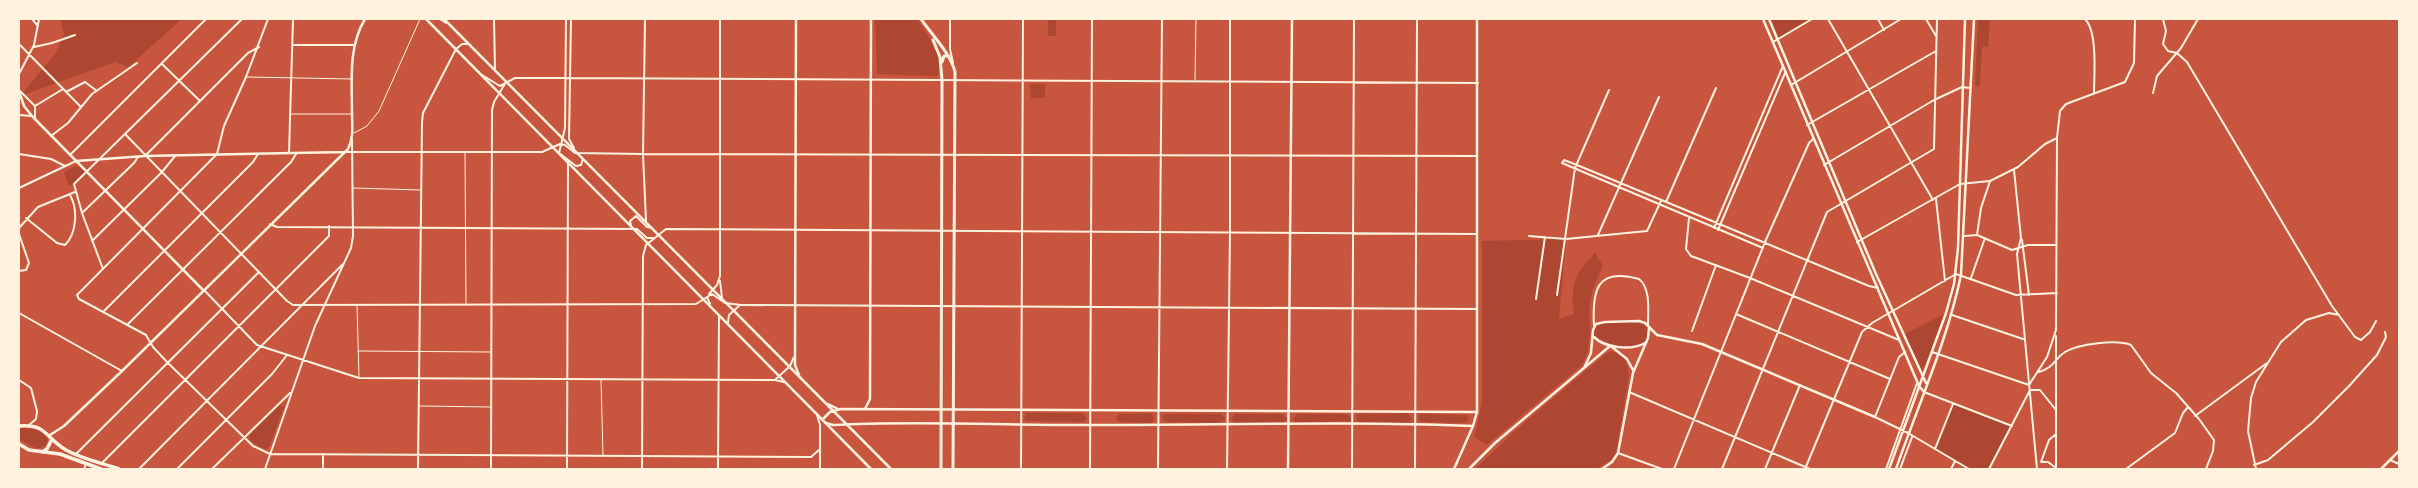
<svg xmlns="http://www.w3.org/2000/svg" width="2418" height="488" viewBox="0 0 2418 488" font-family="'DejaVu Sans',sans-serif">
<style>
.green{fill:#ae4732}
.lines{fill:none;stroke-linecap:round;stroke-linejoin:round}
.service{stroke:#fff3e0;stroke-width:1}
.minor{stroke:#fff3e0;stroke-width:2}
.tertiary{stroke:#fff3e0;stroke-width:2.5}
.primary{stroke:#fff3e0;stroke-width:3}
.trunk{stroke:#fff3e0;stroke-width:3.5}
</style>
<rect width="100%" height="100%" fill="#c8553d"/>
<path class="green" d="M60,19h122l-54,48 -13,-5 -95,34 36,-43 8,-19z
M875,19h42c10,14 27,38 21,57l-61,-2z
M1769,19h43l-35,20z
M1978,19h12l-2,28h-6l-2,38 -4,2 -1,-2z
M1048,20h8v16h-8z
M1030,84h15v14h-14z
M76,166l11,5 -13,13 -5,2 -5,-14z
M1566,239l-7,80 15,-5c-4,-28 1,-41 21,-61l8,13c-5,10 -11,23 -13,35 -2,23 4,43 -8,64l-95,80 -13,-8 8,-34v-162z
M1946,313l-23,65 -18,-44z
M1639,321l6,2 4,4 -3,16c-22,6 -32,5 -52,-7v-10l5,-3z
M1608,352c14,-3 20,11 21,23l-13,78 -4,6 -15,10h-122l42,-40z
M1953,404l59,22 -23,43h-20l-34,-19z
M280,405l4,2 -15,40 -2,2c-7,-1 -12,-5 -18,-10l1,-4z
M1026,413h56l5,5 -3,4 -58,-1 -2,-3z
M1151,413l4,5 -3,5 -32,-1 -4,-3 3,-5z
M1408,413l4,5 -3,5h-50l-3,-5 1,-4z
M1166,414h55l4,4 -1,3 -7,2 -52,-1 -3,-6z
M1234,414h49l4,5 -5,4h-47l-4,-4z
M1297,414h50l3,2 1,5 -55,2 -3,-3z
M1420,414l47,1 2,5 -5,3 -44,-1 -2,-5z
M23,428c10,1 19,2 25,11l-2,6 -9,4 -18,-10v-10z"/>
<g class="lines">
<path class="service" d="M247,77l104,2
M1195,80l1,-61
M291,114h60
M354,133l13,-7 12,-15 41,-92
M465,153l1,151
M353,188l67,2
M357,305l2,72
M358,351l133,1
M601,380l2,75
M419,406l72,1"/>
<path class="minor" d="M32,19l6,7
M268,19l-22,58 -22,49 -7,28 -140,141 2,4 67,36 7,12 15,16 85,83 17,8 541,3 9,-8
M440,19l6,4
M494,19l1,50
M566,19l-1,109 -6,25 17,13 5,-1 2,-6
M571,19l-2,120 5,9
M645,19l-2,135 3,67
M950,19v30l3,14
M1828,19l105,181
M1878,19l6,11
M1926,19l10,17
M2085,19c13,13 9,57 9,75
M2163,19l3,12 -3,13 5,7 9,2 10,9 145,244 23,31 6,3 9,-8 6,-11
M1773,42l39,-23
M19,44l62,63
M292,45h62
M34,47l18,-4 23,-8
M162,64l37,36
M19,74l15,-29 5,-26
M482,75l18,11 15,-8h50l913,5
M1791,85l110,-66
M20,91l15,15v13
M66,92l19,-10 12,9
M2153,93l4,-17 24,-28 17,-29
M35,106l28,-17
M19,115l13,1
M1807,125l129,-74
M125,134l162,167 6,4 403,-1 16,-10 13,9 16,2 736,4
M51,136l17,-13 24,-29 45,-31
M346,152h196l18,-8 5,1 10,8 68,1 834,2
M289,153l4,-134
M19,154l32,5 14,7
M70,155l136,-136
M145,156l103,-103 11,-6
M1562,163l2,-3 13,5 292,121 9,2
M1562,163l201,85
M1824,165l110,-65 28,-13 8,1
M2014,170l7,68 -4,16 20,215
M19,188l57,-27
M1936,199l9,82
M1666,202l50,-114
M82,213l52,-50 4,-6
M26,218l31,25 8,2c12,-12 13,-36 5,-50
M1689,218l-3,31 5,7 59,22 149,62
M270,224l7,3 360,2 10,9h6
M631,225l-1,-4 6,-5 11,11 5,1
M19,228l19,-21 37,-15
M1714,228l69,-162
M1718,230l67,-157
M19,234l10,29 -3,7 -7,1
M1598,235l61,-138
M1977,235l4,-27 9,-27 28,-14 27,-23 12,-6
M1529,236l37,3 81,-8 14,-30
M1965,236l12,-1 35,15 16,-5h28
M2022,240l7,55
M92,241l70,-69 13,-16
M1857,242l103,-58 30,-3
M103,269l-21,-56 -8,-29 168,-165
M1971,278l14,-40
M720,281l2,17
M204,290l53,55 102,33 416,2 9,2
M709,294l8,-9 3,-9v-257
M1557,295l18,-127 34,-78
M707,297l3,7
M1536,299l9,-62
M103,312l150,-150 5,-8
M19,313l103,58
M1736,314l154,65
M1952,315l71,24
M728,323l1,-8 10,-9
M128,324l163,-162 5,-8
M1594,326c-2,-35 2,-59 45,-47 12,9 9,33 9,47
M1692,331l24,-66
M2056,336v133
M1932,352l97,33
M2039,372c16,-5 15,-13 26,-20 13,-8 52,-13 66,-7l20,28 25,20 23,26 15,21 -1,11 -7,18
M776,379l14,-13 4,-9
M19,380l12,8 6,23 -1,8 -7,6
M2029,385l18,-28 9,-27 1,-192 3,-27 6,-7 59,-22 9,-19 1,-44
M1629,392l181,77
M1924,392l88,34
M817,415l3,10v44
M2195,416l72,-53
M1875,417l24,-60 6,-5
M1908,433l61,36
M1935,449l18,-45
M1618,453l44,16
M76,454l183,-182
M323,454v15
M2390,460l9,4
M2041,462l8,-22 7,-6
M2041,462h7l8,6
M102,463l227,-227v-10
M2254,465l14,-5 45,-38 36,-36 28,-31 9,-18 -1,-5
M84,469l2,-5
M139,469l204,-205
M177,469l95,-95 15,-19
M212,469l78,-76
M265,469l50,-143 36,-78 2,-12 -1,-97
M418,469l4,-347 1,-9 33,-64 6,-5h6
M491,469l1,-359 2,-8 12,-20
M567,469l1,-307
M642,469l1,-213 3,-11 20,-16 811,5
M718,469l1,-153
M1021,469l2,-450
M1090,469l2,-450
M1158,469l4,-450
M1227,469l3,-237v-213
M1352,469l2,-450
M1415,469l2,-450
M1674,469l91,-227 44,-99 4,-4
M1722,469l105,-257 107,-63 3,-130
M1765,469l35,-84
M1805,469l57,-137 10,-9 84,-49 60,21 41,-2
M1886,469l31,-86
M1900,469l12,-32
M1951,469l4,-8
M1989,469l41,-79h10l16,20
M2126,469l49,-36 8,-20 5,-6
M2256,469l-8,-38 3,-33 5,-16 25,-40 25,-22 23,-7 10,2"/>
<path class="tertiary" d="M426,19l445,450
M444,19l447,450
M796,19l-1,334v12l4,10
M1763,19l156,367 5,6
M1769,19l107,255 50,109
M19,91l5,15 8,10 171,174
M76,161l69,-5 200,-4
M1594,337c11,11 37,14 51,6
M1612,347l15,12 6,11
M1585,366l6,-13 2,-23 3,-6 9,-2 34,-1 6,2 12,12 45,9 173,73 33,16
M828,404l10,5
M865,409l5,-10 1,-380
M822,420l8,-8 11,-3 636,3
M826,423l7,2c88,-5 176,1 264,0 125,0 251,-4 376,1
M50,435l14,-9 58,-55 226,-222c6,-12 4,-24 4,-36 0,-32 -4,-66 13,-94
M1288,469l4,-450
M1454,469l19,-43 4,-14v-393
M1469,469l26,-26 115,-97
M1602,469l10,-7 6,-9 15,-80 15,-35 1,-10
M1889,469l57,-156 8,-29 4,-36 7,-229
M1896,469c22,-64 51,-127 65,-194l13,-256
M2381,469l18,-18"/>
<path class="primary" d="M921,19c11,16 30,35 34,53l-2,397
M933,40l7,17 2,23 -1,389
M942,62l2,-6h5"/>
<path class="trunk" d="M19,426c28,-3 27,13 47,24 16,9 36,13 53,19
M19,444l10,6 31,4 41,15
M42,452l5,-3 5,-10"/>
</g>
<rect width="2418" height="488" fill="none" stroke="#fff3e0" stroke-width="40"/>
</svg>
